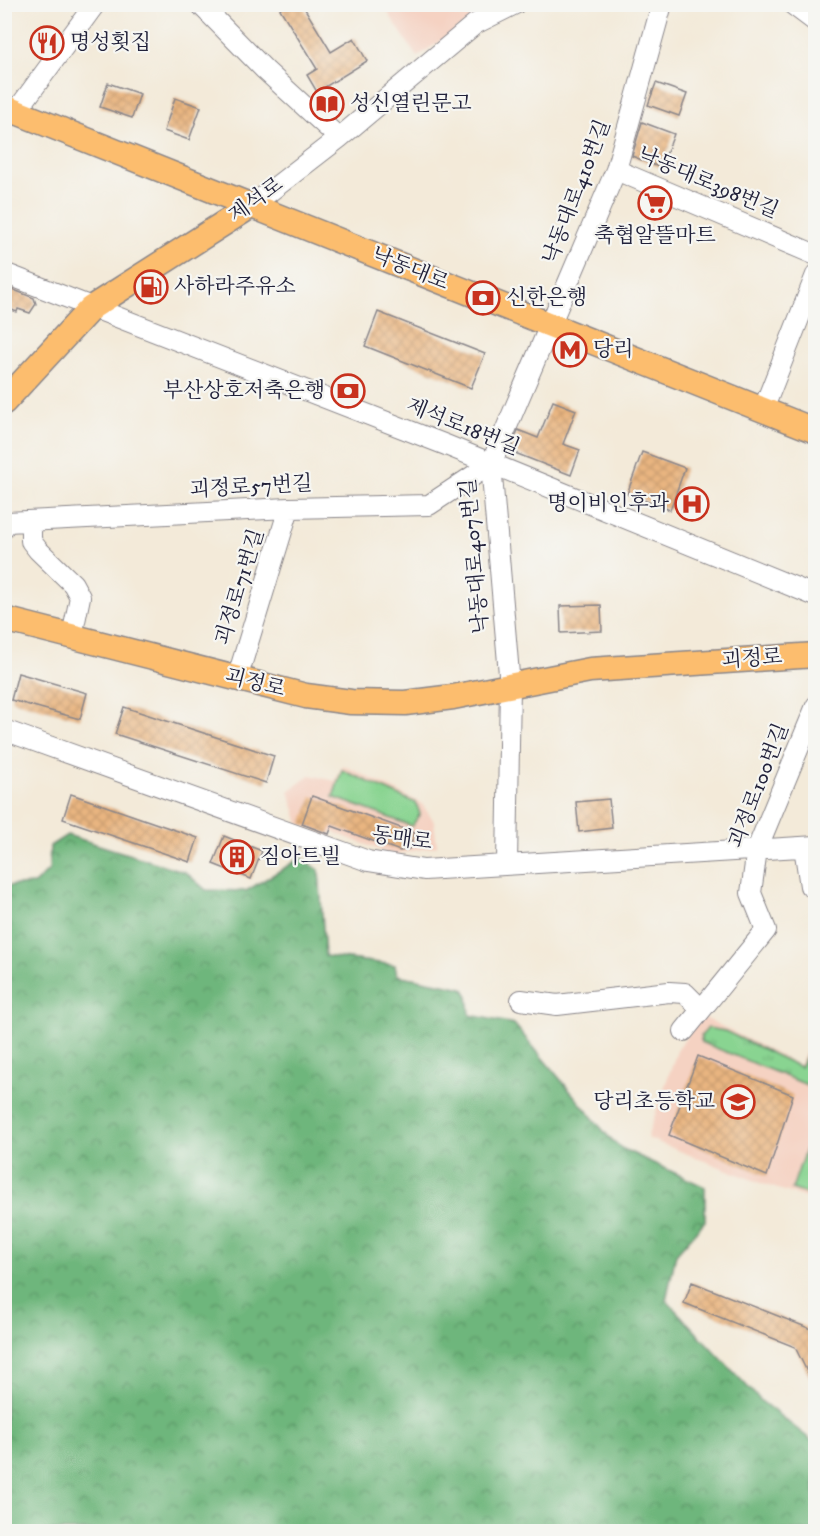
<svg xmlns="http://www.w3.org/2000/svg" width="820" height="1536" viewBox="0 0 820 1536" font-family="'IM FELL DW Pica','Noto Serif KR',serif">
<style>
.built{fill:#f5d2c2}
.grass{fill:url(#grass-tufts);stroke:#567b66;stroke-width:1.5}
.forest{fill:url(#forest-crowns);stroke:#486c5b;stroke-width:1.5}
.garden{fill:#89d491;stroke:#567b66;stroke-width:1.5}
.building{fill:url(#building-cross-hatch)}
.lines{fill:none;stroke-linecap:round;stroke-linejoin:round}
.minor-casing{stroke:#8a868a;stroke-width:22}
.major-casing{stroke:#8a868a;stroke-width:27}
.minor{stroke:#fff;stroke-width:20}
.major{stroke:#fcbd6e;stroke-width:24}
.labels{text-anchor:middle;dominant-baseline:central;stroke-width:4.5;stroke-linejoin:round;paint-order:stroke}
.poi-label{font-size:21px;fill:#22223b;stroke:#f6f6f2;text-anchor:start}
.street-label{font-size:21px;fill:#22223b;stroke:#f6f6f2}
</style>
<defs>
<pattern id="grass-tufts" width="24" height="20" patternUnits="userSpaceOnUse" patternTransform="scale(1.5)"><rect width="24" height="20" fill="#89d491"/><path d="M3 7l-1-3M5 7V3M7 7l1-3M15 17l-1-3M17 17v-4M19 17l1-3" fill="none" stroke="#76b67e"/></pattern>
<pattern id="forest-crowns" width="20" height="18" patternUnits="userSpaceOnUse" patternTransform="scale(1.5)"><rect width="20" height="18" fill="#6eb67b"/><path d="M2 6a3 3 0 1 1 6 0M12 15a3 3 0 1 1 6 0" fill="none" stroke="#5a9466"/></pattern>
<pattern id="building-cross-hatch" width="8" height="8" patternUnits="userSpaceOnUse" patternTransform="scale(1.5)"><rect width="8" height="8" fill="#e9b580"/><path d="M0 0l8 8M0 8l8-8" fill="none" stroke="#c89b70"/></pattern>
</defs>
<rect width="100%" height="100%" fill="#f6f6f2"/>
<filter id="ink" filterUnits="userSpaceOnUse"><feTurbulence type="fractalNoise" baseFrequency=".0167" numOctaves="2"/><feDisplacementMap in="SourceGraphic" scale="12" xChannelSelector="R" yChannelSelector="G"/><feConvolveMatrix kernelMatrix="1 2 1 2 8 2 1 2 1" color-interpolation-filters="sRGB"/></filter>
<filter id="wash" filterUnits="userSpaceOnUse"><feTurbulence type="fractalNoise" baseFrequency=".008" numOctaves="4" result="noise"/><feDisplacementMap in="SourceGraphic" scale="24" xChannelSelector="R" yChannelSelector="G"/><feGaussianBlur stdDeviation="1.35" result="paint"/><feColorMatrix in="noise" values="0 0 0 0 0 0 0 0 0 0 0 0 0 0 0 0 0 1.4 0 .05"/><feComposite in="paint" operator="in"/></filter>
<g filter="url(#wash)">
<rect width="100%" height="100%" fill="#f3ead9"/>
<path class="built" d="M383,5h118l-22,9 -62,43z
M343,765l78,38 13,18 3,25 -44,9 -60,-23 -5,3 -29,-11 -10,-33 21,-16 25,6z
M701,1016l98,49 16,-29v165l-52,-17 -116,-46 30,-87z"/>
<path class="grass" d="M708,1028l17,3 75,36 15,-26v46l-8,-2 -106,-43v-6z"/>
<path class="forest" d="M67,835l118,37 21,18 40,1 55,-33 18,12 6,86 70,9 2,10 66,13 5,8 2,19 44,9 93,111 14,13 84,39v34l-29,33 -10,46 95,101 54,42v88h-810v-645l29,-2 15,-14 1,-24z"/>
<path class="garden" d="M342,770l74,33 4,11 -8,12 -79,-29z
M815,1121l1,76h-1l-23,-8z"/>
<g id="blocks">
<path class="building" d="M287,4h15l29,48 23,-14 13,23 -50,31 -10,-17 10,-6 -37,-60z
M108,83l32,11 -8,24 -32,-11z
M656,83l31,11 -8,22 -31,-11z
M175,98l26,9 -12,33 -25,-9z
M642,122l32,12 -13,34 -29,-12z
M4,286l30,12 2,6 -6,9 -12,-4 -1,3 -13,-5z
M378,312l107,42 -14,34 -106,-42z
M553,401l23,9 -13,34 17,6 -9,25 -61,-24 8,-21 20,8z
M642,452l43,16 -15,42 -43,-16z
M601,605l1,26 -41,2 -1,-27z
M18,673l69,20 -7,26 -69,-19z
M124,707l150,49 -8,27 -151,-49z
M71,794l127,44 -8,24 -127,-43z
M312,796l103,37 -6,16 -9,2 -68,-25 -3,8 -27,-10z
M609,799l3,29 -33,4 -3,-30z
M224,836l38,15 -11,28 -38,-15z
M698,1056l95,39 -26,81 -98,-41z
M692,1282l119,47 5,9v52l-21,-43 -111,-44z"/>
</g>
</g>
<g filter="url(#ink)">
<use href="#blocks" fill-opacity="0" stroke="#8a868a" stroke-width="1.5"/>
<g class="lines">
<defs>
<path id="minor" d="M200,4l65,66 74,68
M792,4l24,18
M16,112l79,-108
M616,170l200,85
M251,206l88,-68 136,-114 40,-20
M4,273l442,172 370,151
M763,410l53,-135
M31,521v20l7,9 35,34 7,13 -8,39
M4,527l3,-5 282,-14 140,-3 62,-41
M237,679l52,-171
M4,730l364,131 56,9 392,-24
M804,847l6,39
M507,864l3,-178 -19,-222 125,-294 46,-166
M521,1000l36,5 112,-13 16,1 16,16
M684,1031l82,-101 -15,-37 6,-44 59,-143"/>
<path id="major" d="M4,107l812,324
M4,402l87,-94 160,-102
M4,619l302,77 45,6 54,1 48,-6 137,-27 226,-15"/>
</defs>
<use href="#minor" class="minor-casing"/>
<use href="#major" class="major-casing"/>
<use href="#minor" class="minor"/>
<use href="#major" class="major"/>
</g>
</g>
<defs>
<symbol id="restaurant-ring" viewBox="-11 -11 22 22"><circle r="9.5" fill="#f6f6f2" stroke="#c8321e" stroke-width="1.5"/><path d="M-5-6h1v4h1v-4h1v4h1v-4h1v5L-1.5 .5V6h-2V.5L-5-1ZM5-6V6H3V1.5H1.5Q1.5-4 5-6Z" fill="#c8321e"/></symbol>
<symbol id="library-ring" viewBox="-11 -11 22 22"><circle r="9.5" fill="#f6f6f2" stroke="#c8321e" stroke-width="1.5"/><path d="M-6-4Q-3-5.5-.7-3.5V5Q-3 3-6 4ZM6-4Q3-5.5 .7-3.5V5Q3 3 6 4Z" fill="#c8321e"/></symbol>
<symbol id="supermarket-ring" viewBox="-11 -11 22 22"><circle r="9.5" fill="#f6f6f2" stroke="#c8321e" stroke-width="1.5"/><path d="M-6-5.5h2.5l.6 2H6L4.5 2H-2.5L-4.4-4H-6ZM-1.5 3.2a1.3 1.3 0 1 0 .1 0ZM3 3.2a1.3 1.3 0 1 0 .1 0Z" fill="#c8321e"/></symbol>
<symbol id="fuel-ring" viewBox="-11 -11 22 22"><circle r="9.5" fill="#f6f6f2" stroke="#c8321e" stroke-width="1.5"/><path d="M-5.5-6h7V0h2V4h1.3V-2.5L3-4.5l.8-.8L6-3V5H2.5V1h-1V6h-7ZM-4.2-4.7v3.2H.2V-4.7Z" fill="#c8321e"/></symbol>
<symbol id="bank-ring" viewBox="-11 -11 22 22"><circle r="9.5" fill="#f6f6f2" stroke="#c8321e" stroke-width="1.5"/><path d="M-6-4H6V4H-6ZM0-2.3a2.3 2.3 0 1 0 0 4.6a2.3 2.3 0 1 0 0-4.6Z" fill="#c8321e"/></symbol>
<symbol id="metro-ring" viewBox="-11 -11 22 22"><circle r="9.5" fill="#f6f6f2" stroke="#c8321e" stroke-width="1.5"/><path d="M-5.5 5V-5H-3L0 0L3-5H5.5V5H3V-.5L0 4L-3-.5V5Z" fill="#c8321e"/></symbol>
<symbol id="hospital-ring" viewBox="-11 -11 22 22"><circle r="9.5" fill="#f6f6f2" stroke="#c8321e" stroke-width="1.5"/><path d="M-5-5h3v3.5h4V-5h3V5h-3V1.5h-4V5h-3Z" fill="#c8321e"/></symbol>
<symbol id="building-ring" viewBox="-11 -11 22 22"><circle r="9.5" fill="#f6f6f2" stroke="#c8321e" stroke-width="1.5"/><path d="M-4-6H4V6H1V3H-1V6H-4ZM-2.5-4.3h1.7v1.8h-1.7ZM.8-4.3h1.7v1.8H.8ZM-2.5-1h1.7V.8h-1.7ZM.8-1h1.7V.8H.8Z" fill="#c8321e"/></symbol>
<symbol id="school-ring" viewBox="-11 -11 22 22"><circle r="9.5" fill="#f6f6f2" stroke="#c8321e" stroke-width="1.5"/><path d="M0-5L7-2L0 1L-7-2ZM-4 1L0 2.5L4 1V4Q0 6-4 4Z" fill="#c8321e"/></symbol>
</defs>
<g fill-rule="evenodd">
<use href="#restaurant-ring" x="28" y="24" width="38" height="38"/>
<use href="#library-ring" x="308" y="85" width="38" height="38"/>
<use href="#supermarket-ring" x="636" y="184" width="38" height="38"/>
<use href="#fuel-ring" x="132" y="268" width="38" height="38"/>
<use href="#bank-ring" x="464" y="279" width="38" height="38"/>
<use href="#metro-ring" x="551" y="331" width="38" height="38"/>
<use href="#bank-ring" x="329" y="372" width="38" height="38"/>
<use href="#hospital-ring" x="673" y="485" width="38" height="38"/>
<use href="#building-ring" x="218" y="838" width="38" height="38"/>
<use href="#school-ring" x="719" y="1083" width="38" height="38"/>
</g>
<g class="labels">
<g class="poi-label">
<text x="70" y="43">명성횟집</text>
<text x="350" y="104">성신열린문고</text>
<text x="655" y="236" text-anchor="middle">축협알뜰마트</text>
<text x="174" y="287">사하라주유소</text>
<text x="506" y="298">신한은행</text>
<text x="593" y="350">당리</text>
<text x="325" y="391" text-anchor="end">부산상호저축은행</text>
<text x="669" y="504" text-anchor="end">명이비인후과</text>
<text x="260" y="857">짐아트빌</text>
<text x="715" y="1102" text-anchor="end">당리초등학교</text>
</g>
<g class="street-label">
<text transform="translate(708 183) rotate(23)">낙동대로398번길</text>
<text transform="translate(577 192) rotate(-69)">낙동대로410번길</text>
<text transform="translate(256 200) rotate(-36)">제석로</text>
<text transform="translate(410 269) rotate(22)">낙동대로</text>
<text transform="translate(463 427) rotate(22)">제석로18번길</text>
<text transform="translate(251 487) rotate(-3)">괴정로57번길</text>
<text transform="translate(475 556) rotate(-95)">낙동대로407번길</text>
<text transform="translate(240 587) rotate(-73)">괴정로71번길</text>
<text transform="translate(752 659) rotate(-4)">괴정로</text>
<text transform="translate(255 683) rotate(14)">괴정로</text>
<text transform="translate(759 786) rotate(-69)">괴정로100번길</text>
<text transform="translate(402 839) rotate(8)">동매로</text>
</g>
</g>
<rect width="820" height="1536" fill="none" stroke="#f6f6f2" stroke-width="24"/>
</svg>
